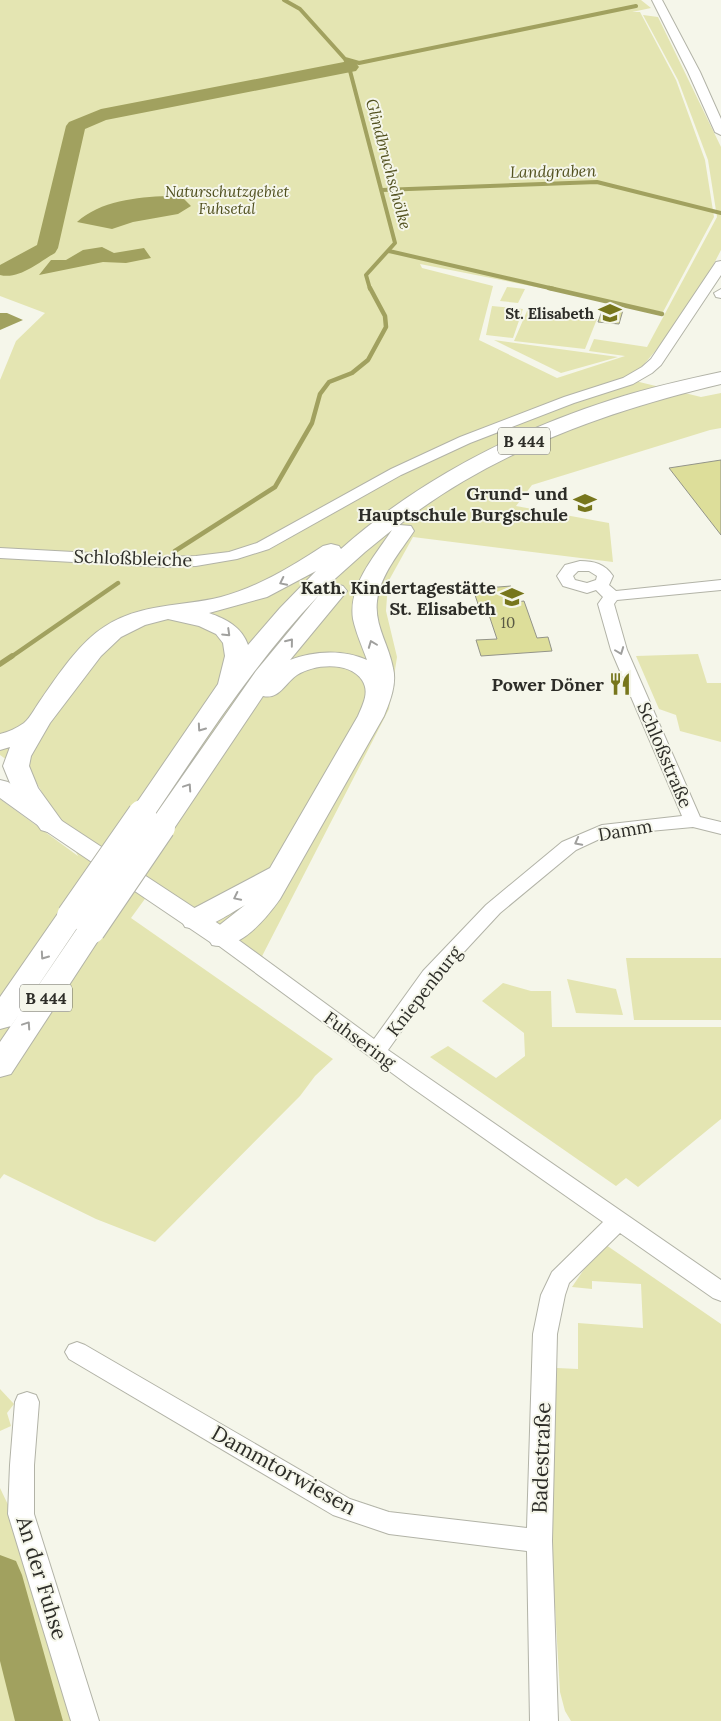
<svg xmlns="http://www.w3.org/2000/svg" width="721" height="1721" viewBox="0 0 721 1721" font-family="Lora,serif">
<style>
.green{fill:#e4e5b2}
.water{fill:#a1a15f}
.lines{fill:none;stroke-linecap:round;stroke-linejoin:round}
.stream-far2{stroke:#a1a15f;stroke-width:4}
.stream-far1{stroke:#a1a15f;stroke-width:4.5}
.stream{stroke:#a1a15f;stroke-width:5.5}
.river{fill:#a1a15f;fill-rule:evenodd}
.building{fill:#ddde9a;stroke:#939489}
.minor-casing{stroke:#b2b3a7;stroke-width:2}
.major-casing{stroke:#b2b3a7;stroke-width:2}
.highway-casing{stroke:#b2b3a7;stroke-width:2}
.minor{fill:#fff;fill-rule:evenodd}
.major{fill:#fff;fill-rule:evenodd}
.highway{fill:#fff;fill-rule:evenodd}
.highway-bridge-casing{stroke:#b2b3a7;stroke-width:30;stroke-linecap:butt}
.highway-bridge{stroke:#fff;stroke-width:28}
.oneway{stroke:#a0a09e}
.labels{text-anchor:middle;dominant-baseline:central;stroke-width:4;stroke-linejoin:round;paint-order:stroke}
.far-park-label{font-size:15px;font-style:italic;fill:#4f4f1d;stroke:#f5f6ea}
.far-poi-label{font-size:15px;font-weight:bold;fill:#2d2d28;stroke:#f5f6ea;text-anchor:end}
.number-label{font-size:15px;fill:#595944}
.far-water-label{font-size:16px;font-style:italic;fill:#52511f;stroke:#f5f6ea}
.shield{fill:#f5f6ea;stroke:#696962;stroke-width:1}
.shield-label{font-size:16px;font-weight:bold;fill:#2d2d28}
.poi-label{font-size:18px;font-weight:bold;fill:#2d2d28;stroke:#f5f6ea;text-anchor:end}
.street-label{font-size:18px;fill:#2d2d28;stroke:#f5f6ea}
.near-street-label{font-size:21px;fill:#2d2d28;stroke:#f5f6ea}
</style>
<rect width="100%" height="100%" fill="#f5f6ea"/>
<path class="green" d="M0,0h641l10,8 -19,4h8l36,68 29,80 9,57 -51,95 -243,-48 2,4 71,18 -14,54 78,38 68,-22 -36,-5 5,-12 53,8 70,-130 -9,-57 -30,-80 -35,-65 15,2 63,130v103l-18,35 -35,51 -28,33 -13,10 74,18 20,-4v35l-11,2 -178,55 -16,21 93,17 4,39 -200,-25 -25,45 -2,29 11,46 -8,52 -131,255 -111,-68 -16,22 202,141 -18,17 -15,20 -145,146 -59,-23 -92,-45 -4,5v-380l78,57 -43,-76 -35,-25v-375l16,-39 29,-28 -45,-17z
M507,287l18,2 -7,14 -18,-2z
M492,306l31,3 -10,29 -27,-3z
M527,311l70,8 -12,30 -71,-8z
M494,340l124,17 -57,16z
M698,654l9,29h14v59l-41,-11 -4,-16 -17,-6 -23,-53z
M626,958h95v62h-87z
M567,979l49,10 7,26 -47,-2z
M503,983l28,8h20l1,36h169v92l-83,68 -12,-9 -10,8 -186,-129 18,-11 48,32 29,-22 -1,-23 -42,-32z
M606,1245l115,79v397h-150l-6,-10 -5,-19 -11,-187 8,-137 21,1v-46l65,5 -2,-44 -49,-3v8l-20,-2 19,-28z
M0,1389l14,15 -7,9 4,13 -11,5z
M0,1488l12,25 62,208h-74z"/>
<path class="water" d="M167,196l17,3 7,7 -13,8 -45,8 -21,7 -35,-7c23,-21 60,-25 90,-26z
M102,247l12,6 30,-5 7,10 -25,5 -23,-1 -64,13 12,-15h15l17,-10z
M0,313h7l16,7 -23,10z"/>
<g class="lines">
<path class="stream-far2" d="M284,0l16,9 45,50 4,8 46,176 -29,32 4,14
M345,59l14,4 277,-57
M382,190l215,-8 124,31
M389,251l165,38"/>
<path class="stream-far1" d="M549,288l113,26
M175,551l100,-64 37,-64 8,-29 9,-12 23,-9 16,-13 18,-33 -1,-11 -15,-28
M11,657l107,-74"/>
<path class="stream" d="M0,664l12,-8"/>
<path class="river" d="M349,61l7,2 3,4 -3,4 -250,49 -21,9 -27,119 -3,5c-16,9 -36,27 -55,22v-10l37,-20 29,-119 3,-4 32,-13z
M0,1555l16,6 6,14 41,146h-48l-15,-60z"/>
</g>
<path class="building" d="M603,308l20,2 -4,14 -21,-2z
M721,460v75l-52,-67z
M511,586l5,16 8,-1 13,37 11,-1 4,14 -71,5 -5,-16 21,-1 -9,-27 -5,1 -3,-10 -2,1 -5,-15z"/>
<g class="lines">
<defs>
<path id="minor" d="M652,0h10l38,72 21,47v16l-6,-3 -27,-60z
M721,261v14l-60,90 -9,8 -19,11 -59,19 -104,40 -69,32 -132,74 -32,10 -41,7 -31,1 -165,-9v-10l165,9 31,-1 33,-4 28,-9 134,-74 69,-32 104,-40 59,-19 19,-11 9,-8 65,-97z
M721,289v9l-5,-1 -2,-4z
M580,561c14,0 25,3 33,15l-4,9 7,6 105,-11v10l-104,10 -3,4 13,46 73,167 21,5v12l-28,-7 -54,5 -33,4 -30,14 -76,63 -63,68 -49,69 333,230v21l-8,-3 -93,-65 -51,50 -4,12 -8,39 -5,207 6,180h-28l-3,-170 -138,-17 -56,-19 -264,-156 -4,-7 4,-7 8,-3 8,3 265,154 39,13 138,16 6,-194 8,-39 11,-23 51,-50 -192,-135 -196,-144 -3,-5 3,-5 7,-2 7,2 145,106 49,-68 63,-66 76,-63 40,-17 80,-9 -71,-166 -13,-46 5,-7 -7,-7 -9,3 -24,-7 -6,-10 8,-11zM578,571h11l8,5 -1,4 -9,3 -12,-3 -2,-4z
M27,1392l9,3 3,7 -5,63v49l65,207h-28l-63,-207 2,-49 5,-63 3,-7z"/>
<path id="major" d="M0,780l8,2 51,37 172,113 3,6 -3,6 -9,2 -9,-2 -170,-115 -43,-31z"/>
<path id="highway" d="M721,372v12c-114,27 -229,68 -322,141l12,1 3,5c-14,21 -34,44 -37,70 -3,24 12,44 16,67 4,16 -3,33 -9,48l-104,183c-15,21 -41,53 -68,46l-4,-7 4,-7 33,-26c-18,10 -39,27 -60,22l-4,-7 4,-7 85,-45 88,-152c5,-12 12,-24 4,-36 -13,-19 -48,-16 -65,-5 -12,8 -18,25 -34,21l-92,137 -10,3 -10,-3 -4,-6 109,-156 63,-76c-65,68 -115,147 -168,225l-9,2 -9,-2 -4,-6 89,-130 7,-28 -2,-13 -7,-9 -17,-8 -31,-7 -23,6 -24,12 -20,19 -51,67 -19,33 -2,10 9,22 26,36 -3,6 -10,3 -10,-3 -29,-42 -9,-22 7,-19 -10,3v-16c8,-2 17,-6 24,-11 7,-6 12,-17 18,-25 16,-23 38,-56 62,-71 36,-24 77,-20 117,-30 37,-10 70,-30 102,-51l8,-2 8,2 2,3c76,-68 173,-118 270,-149 36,-12 73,-20 110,-28zM392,530c-17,26 -44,55 -39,89 3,14 9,27 14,41 -24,-11 -53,-9 -77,0l57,-69 -4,-5 -8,-2 -8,2 38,-34zM316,571l-36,37 -32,37c-6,-18 -22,-26 -39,-32l58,-16z
M71,907l10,2 4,7 -74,110 -11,3v-32l61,-88z
M91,921l10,2 4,7 -94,144 -11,3v-35l81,-119z"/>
</defs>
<use href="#minor" class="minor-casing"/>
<use href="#major" class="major-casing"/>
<use href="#highway" class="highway-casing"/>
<use href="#minor" class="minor"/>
<use href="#major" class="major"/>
<use href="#highway" class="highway"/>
<defs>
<path id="highway-bridge" d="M71,916l71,-102
M91,930l70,-103"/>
</defs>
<use href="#highway-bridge" class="highway-bridge-casing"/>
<use href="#highway-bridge" class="highway-bridge"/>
</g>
<defs><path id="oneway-chevron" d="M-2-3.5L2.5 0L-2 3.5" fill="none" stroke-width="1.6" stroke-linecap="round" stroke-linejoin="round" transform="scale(1.25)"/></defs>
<g class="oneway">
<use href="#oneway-chevron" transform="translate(283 582) rotate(154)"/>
<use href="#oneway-chevron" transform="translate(227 633) rotate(44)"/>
<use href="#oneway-chevron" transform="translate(290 642) rotate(-51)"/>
<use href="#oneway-chevron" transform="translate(372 644) rotate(-111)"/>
<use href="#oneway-chevron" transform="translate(620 651) rotate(69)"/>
<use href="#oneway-chevron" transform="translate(201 728) rotate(125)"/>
<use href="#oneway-chevron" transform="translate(188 787) rotate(-56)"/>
<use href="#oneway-chevron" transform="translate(578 842) rotate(152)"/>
<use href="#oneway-chevron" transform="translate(237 897) rotate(154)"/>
<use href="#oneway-chevron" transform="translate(44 956) rotate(125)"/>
<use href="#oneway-chevron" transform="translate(27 1025) rotate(-56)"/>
</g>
<defs>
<symbol id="school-bare" viewBox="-9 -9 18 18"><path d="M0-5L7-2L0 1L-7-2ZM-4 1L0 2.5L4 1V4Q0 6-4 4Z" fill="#77761c" stroke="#f5f6ea" stroke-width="2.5" paint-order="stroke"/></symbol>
<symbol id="restaurant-bare" viewBox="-9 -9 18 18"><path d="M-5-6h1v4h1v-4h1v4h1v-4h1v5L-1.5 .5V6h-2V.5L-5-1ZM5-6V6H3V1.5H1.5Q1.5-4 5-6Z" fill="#77761c" stroke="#f5f6ea" stroke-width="2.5" paint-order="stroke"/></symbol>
</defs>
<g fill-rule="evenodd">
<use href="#school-bare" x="594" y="297" width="32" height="32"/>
<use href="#school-bare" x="569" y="487" width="32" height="32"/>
<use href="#school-bare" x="496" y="581" width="32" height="32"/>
<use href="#restaurant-bare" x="604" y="668" width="32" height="32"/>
</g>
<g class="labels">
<g class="far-park-label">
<text x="227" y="191">Naturschutzgebiet<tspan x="227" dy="17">Fuhsetal</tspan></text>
</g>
<g class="far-poi-label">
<text x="594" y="313">St. Elisabeth</text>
</g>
<g class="number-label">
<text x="508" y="622">10</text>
</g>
<g class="far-water-label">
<text transform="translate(389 164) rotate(75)">Glindbruchschölke</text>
<text transform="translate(553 171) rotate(-1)">Landgraben</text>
</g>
<g class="shield">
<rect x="498" y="427.5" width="52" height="27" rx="4"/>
<rect x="20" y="984.5" width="52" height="27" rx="4"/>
</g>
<g class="shield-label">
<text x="524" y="441">B 444</text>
<text x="46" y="998">B 444</text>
</g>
<g class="poi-label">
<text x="568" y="493">Grund- und<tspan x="568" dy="21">Hauptschule Burgschule</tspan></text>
<text x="496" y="587">Kath. Kindertagestätte<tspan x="496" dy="21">St. Elisabeth</tspan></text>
<text x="604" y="684">Power Döner</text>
</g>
<g class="street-label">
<text transform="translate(133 558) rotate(2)">Schloßbleiche</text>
<text transform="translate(665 755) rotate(67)">Schloßstraße</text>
<text transform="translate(625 830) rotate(-10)">Damm</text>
<text transform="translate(424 991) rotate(-52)">Kniepenburg</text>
<text transform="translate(360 1040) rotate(36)">Fuhsering</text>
</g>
<g class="near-street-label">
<text transform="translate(541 1458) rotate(-88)">Badestraße</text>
<text transform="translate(284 1470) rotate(29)">Dammtorwiesen</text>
<text transform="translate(42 1578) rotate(73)">An der Fuhse</text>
</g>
</g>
</svg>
